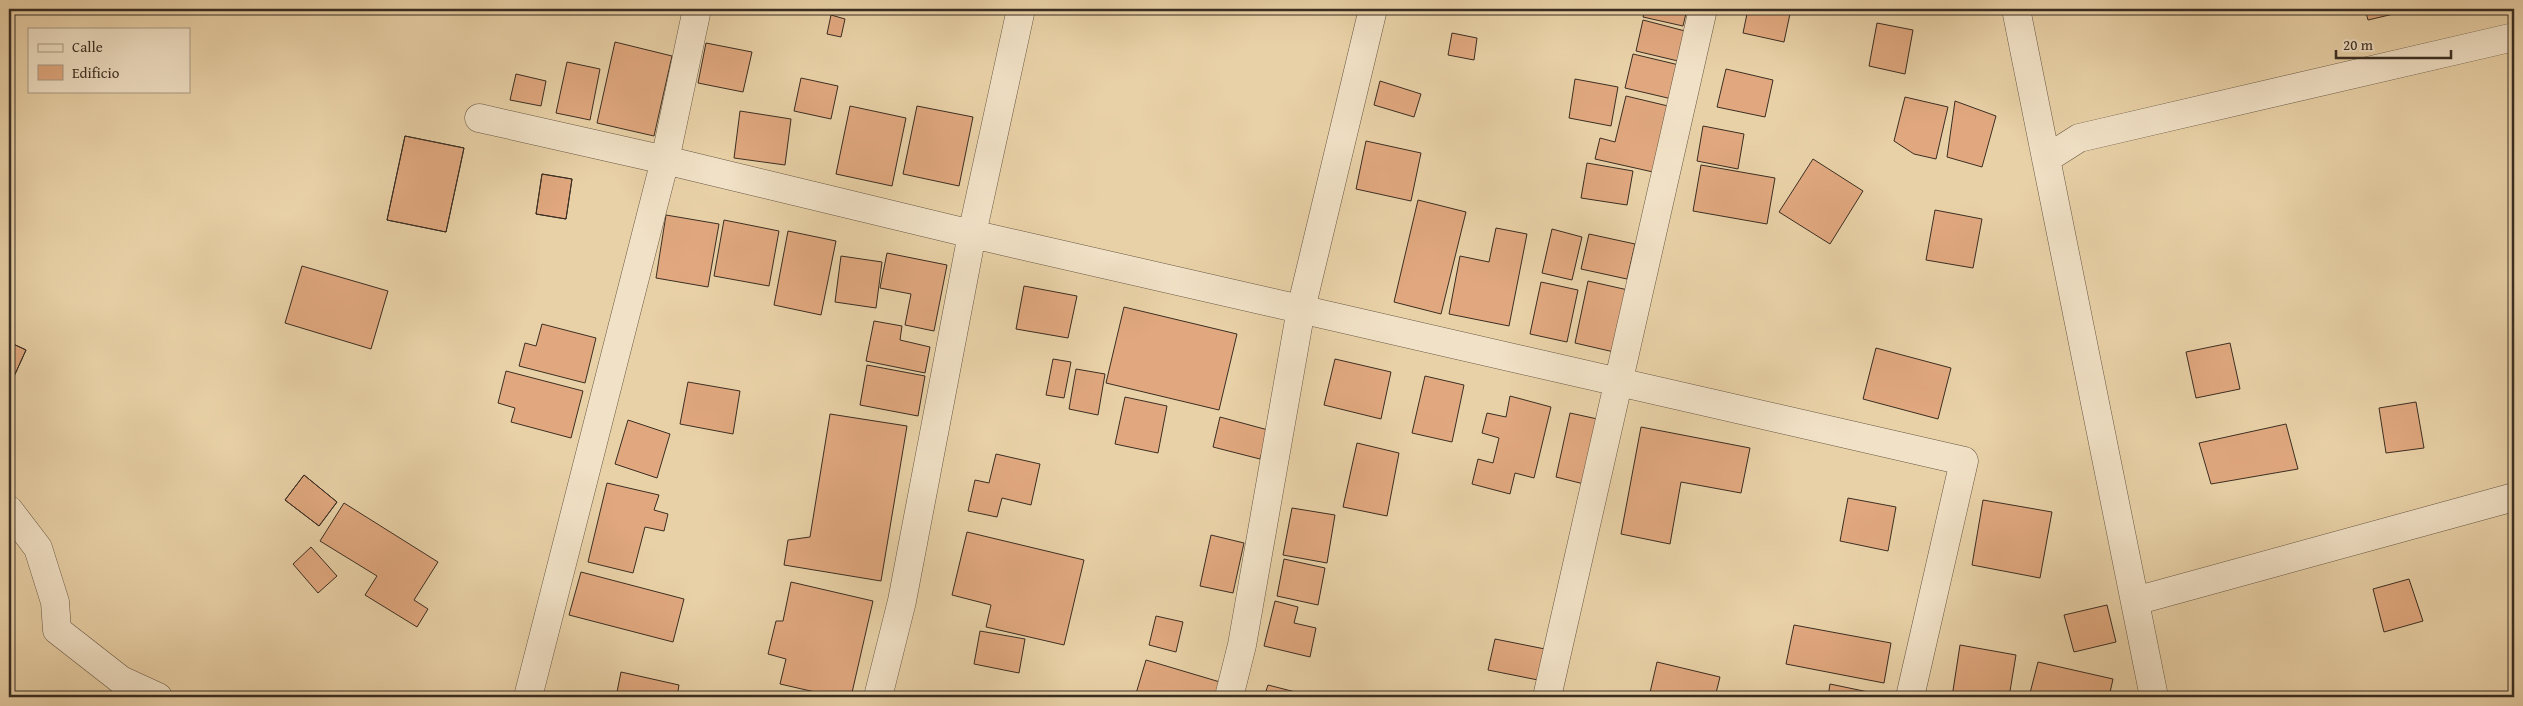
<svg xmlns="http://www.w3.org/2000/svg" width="2523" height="706" viewBox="0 0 2523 706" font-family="'Gentium Book Plus',serif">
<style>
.building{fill:#e1a87f;stroke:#3a2e22}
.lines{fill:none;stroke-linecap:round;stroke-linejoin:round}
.minor-casing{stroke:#665743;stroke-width:29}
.minor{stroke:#f1e1c6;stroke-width:28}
</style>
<rect width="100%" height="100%" fill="#e9d1a7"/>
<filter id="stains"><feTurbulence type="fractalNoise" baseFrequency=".004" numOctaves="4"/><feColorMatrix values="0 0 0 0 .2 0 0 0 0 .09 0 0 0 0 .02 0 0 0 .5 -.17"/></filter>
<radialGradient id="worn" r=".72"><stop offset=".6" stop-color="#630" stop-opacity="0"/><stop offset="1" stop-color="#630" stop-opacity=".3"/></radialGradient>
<path class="building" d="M492,9h22l-1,5z
M1645,9h42l-4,17 -40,-9z
M1748,9h43l-7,33 -41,-9z
M2365,9h37v3l-34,8z
M831,15l14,4 -4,18 -14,-3z
M1643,20l42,11 -7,30 -42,-10z
M1877,23l36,7 -8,44 -36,-8z
M1452,33l25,5 -3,22 -26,-5z
M615,42l57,14 -18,80 -57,-13z
M706,43l46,9 -9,40 -45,-9z
M1633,54l46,11 -7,34 -47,-11z
M567,62l33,7 -10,51 -34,-7z
M1726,69l47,11 -8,37 -48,-10z
M516,74l30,7 -5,25 -31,-6z
M801,78l37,8 -7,33 -37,-8z
M1575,79l43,8 -7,39 -42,-8z
M1380,81l41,13 -7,23 -40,-12z
M1626,96l42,10 -15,66 -58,-13 5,-21 15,4z
M1905,97l43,10 -12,52 -22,-5 -20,-13z
M1955,101l41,15 -14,51 -35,-10z
M850,106l56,12 -14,68 -56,-12z
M917,106l56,11 -14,69 -56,-12z
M740,111l51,8 -6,46 -51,-7z
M1703,126l41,8 -6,35 -41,-8z
M405,136l59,12 -18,84 -59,-12z
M405,136l59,12 -18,84 -59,-12z
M1366,141l55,12 -10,48 -55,-12z
M1813,159l50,32 -33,53 -51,-32z
M1587,163l46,8 -6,34 -46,-7z
M1701,165l74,13 -8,46 -74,-13z
M542,174l30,5 -6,40 -30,-5z
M542,174l30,5 -6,40 -30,-5z
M1418,200l48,12 -25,102 -47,-12z
M1935,210l47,9 -9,49 -47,-8z
M666,215l53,9 -11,63 -52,-9z
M724,220l55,11 -10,55 -55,-10z
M1496,228l31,6 -18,92 -60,-12 11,-58 29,6z
M1552,229l30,8 -10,43 -30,-7z
M788,231l48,10 -15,74 -47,-10z
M1589,234l46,10 -8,35 -46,-10z
M887,253l60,12 -13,66 -29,-6 6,-31 -31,-6z
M841,256l41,6 -6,46 -41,-6z
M302,266l86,25 -17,58 -86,-26z
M1588,281l40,9 -14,62 -39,-9z
M1541,282l37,8 -11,52 -37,-8z
M1024,286l53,10 -9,42 -52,-9z
M1124,307l113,27 -18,76 -113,-27z
M874,321l28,5 -2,14 30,7 -5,26 -59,-12z
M542,324l54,14 -11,45 -66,-17 6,-23 11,3z
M9,342l17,8 -15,33 -2,-2z
M9,342l17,8 -15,33 -2,-2z
M2230,343l10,46 -44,9 -10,-46z
M1876,348l75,20 -13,51 -75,-20z
M1053,359l18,3 -7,36 -18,-3z
M1335,359l56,13 -10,47 -57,-14z
M867,365l58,11 -7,40 -58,-11z
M1076,369l29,5 -7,41 -29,-6z
M506,371l77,20 -12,47 -60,-16 4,-14 -17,-5z
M1425,376l39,9 -12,57 -40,-9z
M688,382l52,9 -7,43 -53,-10z
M1510,396l41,11 -17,71 -19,-5 -5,21 -38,-10 6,-25 15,4 6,-25 -17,-5 5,-20 19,4z
M1125,397l42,9 -9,47 -43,-9z
M2416,402l8,46 -38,5 -7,-45z
M1570,413l32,7 -14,65 -32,-8z
M830,414l77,12 -26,155 -97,-16 4,-25 22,-3z
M1220,417l48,13 -8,29 -47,-12z
M628,420l42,14 -13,44 -42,-14z
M2286,424l12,45 -87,15 -12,-41z
M1641,427l109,21 -9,45 -60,-11 -11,62 -49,-10z
M1357,443l42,10 -12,63 -44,-9z
M996,454l44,10 -9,41 -29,-7 -5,19 -29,-6 7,-31 14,3z
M304,475l33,27 -18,24 -34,-26z
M304,475l33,27 -18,24 -34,-26z
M607,483l52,12 -5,15 14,4 -4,17 -19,-4 -12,46 -45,-11z
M1848,498l48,9 -8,44 -48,-10z
M1983,500l69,12 -12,66 -68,-13z
M344,503l94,59 -24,38 14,9 -11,18 -52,-32 12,-19 -57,-35z
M1292,508l43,7 -8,48 -44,-8z
M967,532l117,28 -20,85 -78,-18 5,-22 -39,-10z
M1211,535l33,8 -11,50 -33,-7z
M311,547l26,29 -19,17 -25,-29z
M1284,559l41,9 -7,37 -41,-9z
M581,572l103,27 -11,43 -104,-27z
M2409,579l14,42 -39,11 -11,-43z
M791,582l82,19 -22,96h-14l-57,-13 6,-25 -18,-5 8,-33h7z
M1275,601l23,6 -4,16 22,5 -6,29 -46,-11z
M2107,605l9,37 -42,10 -10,-37z
M1156,616l27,6 -7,30 -27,-7z
M1794,625l97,18 -7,40 -98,-19z
M980,631l45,8 -6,34 -45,-9z
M1495,639l50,10 -7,31 -50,-10z
M1960,645l56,10 -7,42h-57z
M1146,660l74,22 -4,15h-81z
M1657,662l63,15 -5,20h-66z
M2038,662l75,17 -4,18h-80z
M621,672l58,13 -2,12h-61z
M1830,684l43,9 -1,4h-44z
M1268,685l43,11 -1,1h-46z"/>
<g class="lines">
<defs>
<path id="minor" d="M2016,9l138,688
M479,118l186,42 307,74 992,227 -54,236
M2046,159l33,-21 435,-101
M9,510l29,38 17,54 2,28 64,50 37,17
M2135,601l379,-104
M528,697l137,-537 32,-151
M878,697l24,-96 70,-367 49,-225
M1229,697l13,-52 59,-336 72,-300
M1547,697l156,-688"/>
</defs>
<use href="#minor" class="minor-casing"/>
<use href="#minor" class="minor"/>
</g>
<rect width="2523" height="706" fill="none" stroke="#e9d1a7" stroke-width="30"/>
<rect x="10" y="10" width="2503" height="686" fill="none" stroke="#3a2e22" stroke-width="2.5"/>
<rect x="15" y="15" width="2493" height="676" fill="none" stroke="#3a2e22"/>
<rect x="28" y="28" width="162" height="65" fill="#f1e1c6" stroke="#a89984"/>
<rect x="38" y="44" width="25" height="8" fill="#f1e1c6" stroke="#a89984"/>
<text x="72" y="52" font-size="15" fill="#3a2e22">Calle</text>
<rect x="38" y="65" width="25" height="15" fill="#e1a87f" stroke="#a89984"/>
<text x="72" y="78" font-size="15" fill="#3a2e22">Edificio</text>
<path d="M2336 50v8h115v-8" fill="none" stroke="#3a2e22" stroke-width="2.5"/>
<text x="2343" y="50" font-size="15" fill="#3a2e22" stroke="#f1e1c6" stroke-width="4" paint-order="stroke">20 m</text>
<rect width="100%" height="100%" filter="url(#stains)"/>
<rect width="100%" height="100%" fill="url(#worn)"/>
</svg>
